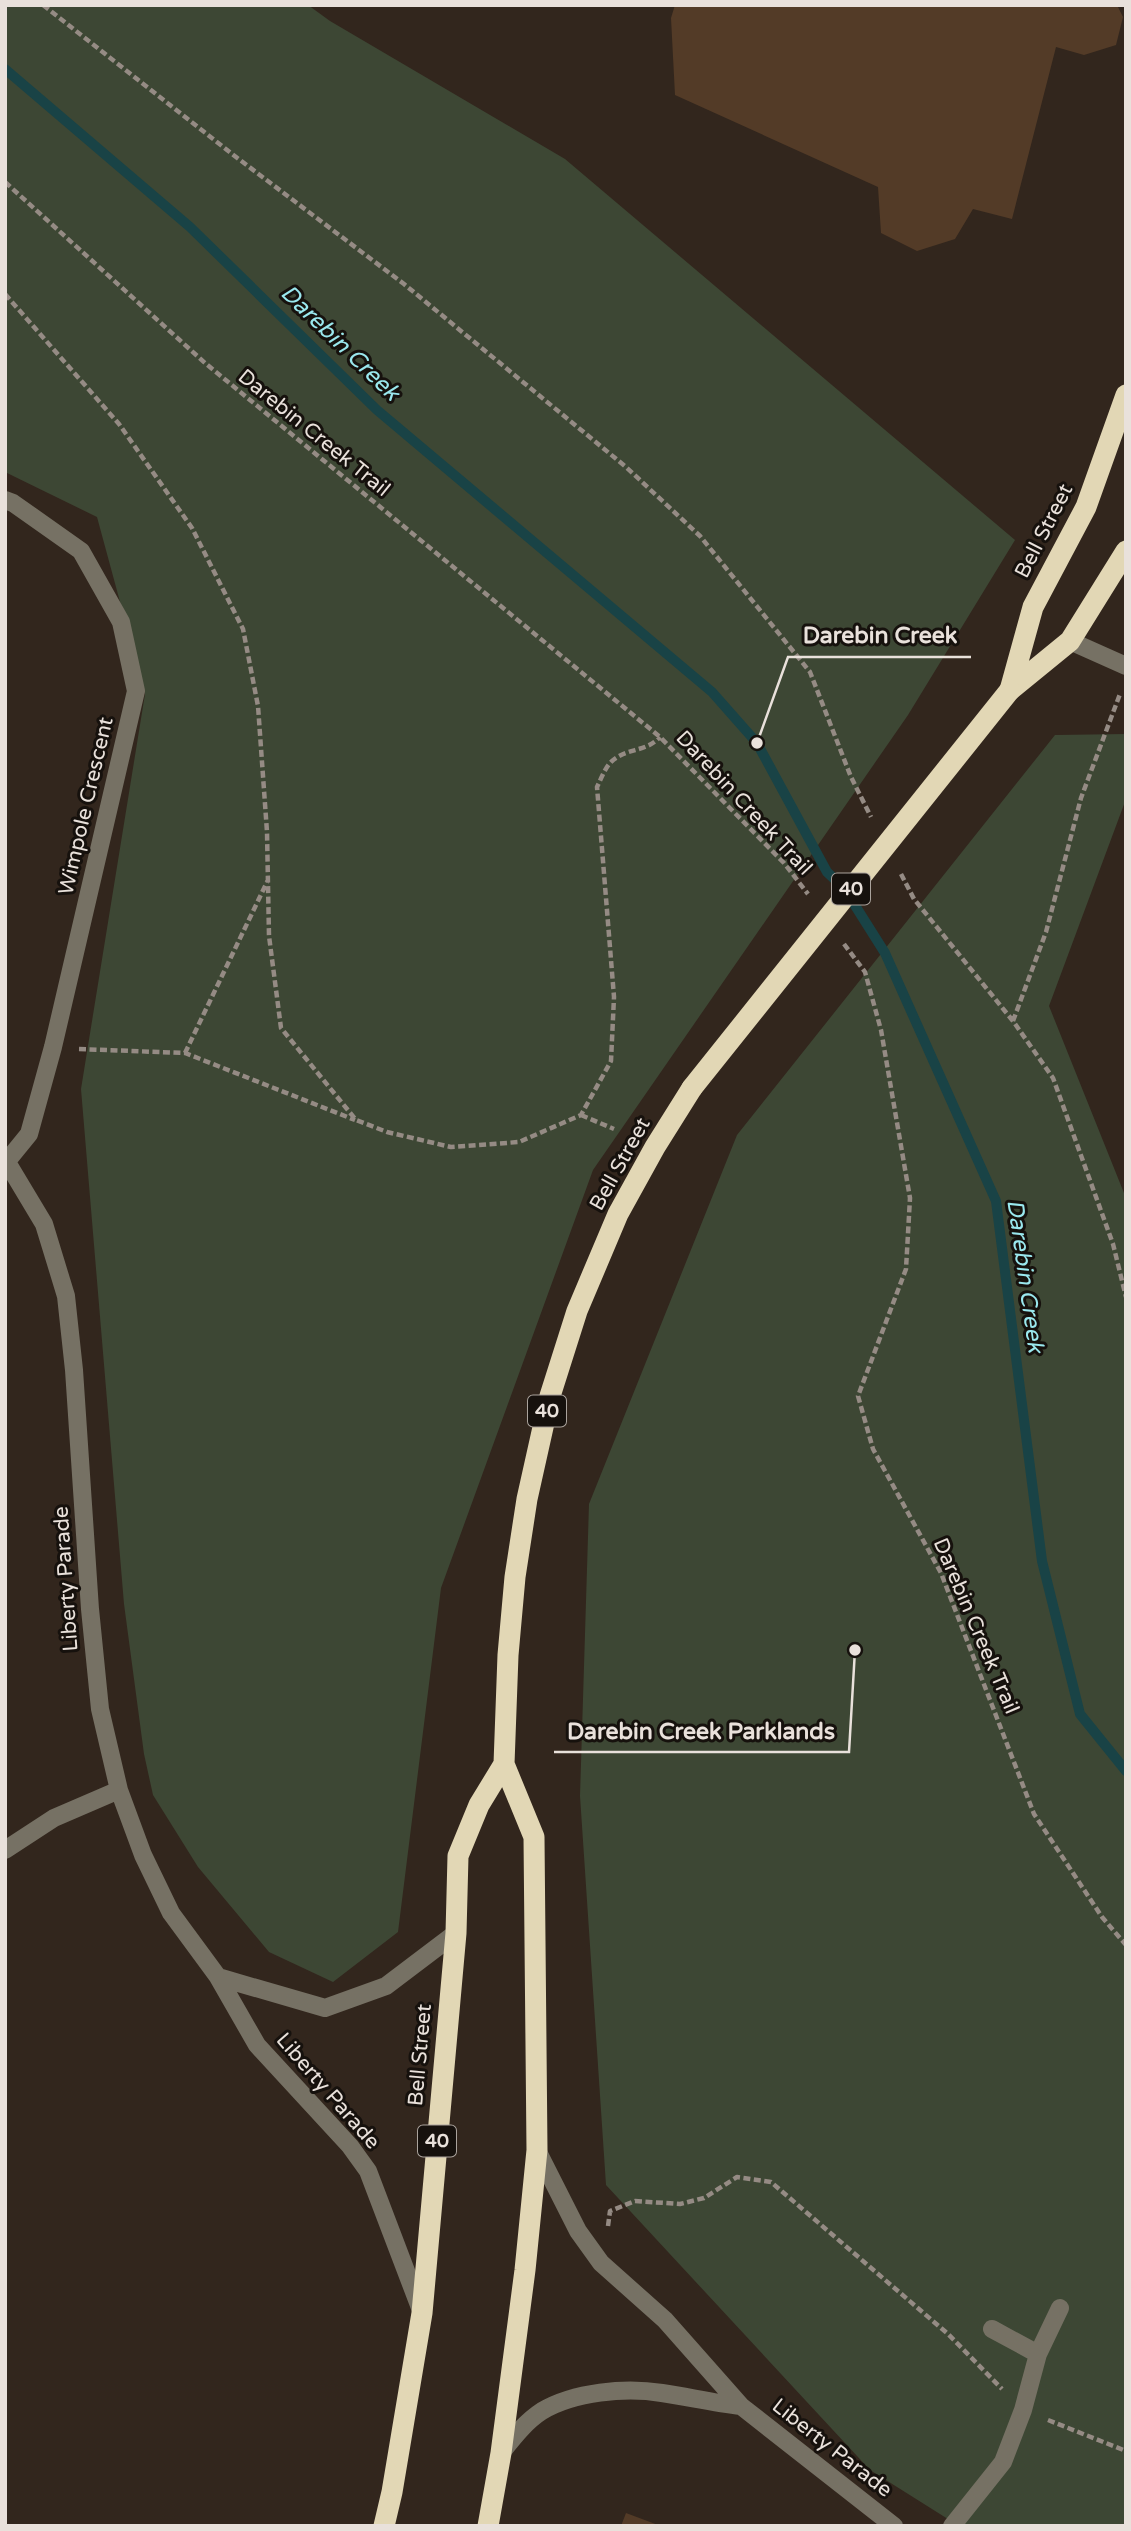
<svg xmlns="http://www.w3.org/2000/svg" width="1131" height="2531" viewBox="0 0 1131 2531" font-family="'Varela Round',sans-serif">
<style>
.green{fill:#3d4734}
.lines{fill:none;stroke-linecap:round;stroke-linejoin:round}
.stream{stroke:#194346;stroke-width:10}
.building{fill:#533b27}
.path{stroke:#958b84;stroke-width:4.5;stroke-dasharray:7 3.5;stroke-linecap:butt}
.minor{stroke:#767164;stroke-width:18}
.highway{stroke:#e2d7b5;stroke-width:21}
.highway-bridge{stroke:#e2d7b5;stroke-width:21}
.labels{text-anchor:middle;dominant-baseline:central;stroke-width:6;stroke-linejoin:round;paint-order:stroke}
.shield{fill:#16110d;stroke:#aaa39d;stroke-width:2}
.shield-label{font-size:19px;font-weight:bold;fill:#e9e1db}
.street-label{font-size:21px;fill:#e9e1db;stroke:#16110d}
.water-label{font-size:23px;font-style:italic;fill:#9ae8ee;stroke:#16110d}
.leader{fill:none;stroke:#e9e1db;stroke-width:2.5}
.callout-dot{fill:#e9e1db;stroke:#16110d;stroke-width:2.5}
.callout-label{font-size:23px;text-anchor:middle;font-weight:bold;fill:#e9e1db;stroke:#16110d;stroke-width:6;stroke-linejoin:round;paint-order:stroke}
</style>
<rect width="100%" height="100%" fill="#32261d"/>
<path class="green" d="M5,5h303l22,16 235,138 450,381 -107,175 -315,455 -152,418 -43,344 -65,50 -64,-30 -71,-85 -45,-72 -9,-41 -20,-150 -43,-515 64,-395 -48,-177 -92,-45z
M1126,734v65l-77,207 77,192v1328h-167l-89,-56 -264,-285 -26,-389 9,-292 148,-369 318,-400z"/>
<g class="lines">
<path class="stream" d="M5,69l185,158 187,183 335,282 45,51 70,129 17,16 41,65 111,248 46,360 38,153 46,57"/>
</g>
<path class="building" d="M675,5h442l6,12 -7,28 -32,10 -28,-8 -44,172 -39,-10 -18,30 -38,12 -36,-18 -3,-46 -203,-92 -4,-77z
M626,2513l32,12v1h-37z"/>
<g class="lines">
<path class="path" d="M43,5l193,152 168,127 222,183 74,69 110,136 41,105 20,40
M5,182l200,181 455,374 124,126 24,31
M5,294l114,130 73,104 51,101 15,77 9,126 2,104 12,92 75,92 31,12 64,15 68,-5 62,-27 30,-54 3,-64 -17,-210c4,-8 8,-19 14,-25 16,-15 34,-9 49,-25
M901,874l13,25 99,122 40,57 60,166 13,53
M844,944l21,28 16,58 29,168 -4,71 -48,127 15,53 68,124 93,241 68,103 24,28
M1013,1021l33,-89 35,-134 39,-104
M79,1049l106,4 170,67
M185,1053l83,-173
M581,1115l33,14
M608,2226l2,-15 25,-10 45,3 24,-6 33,-21 34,5 177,152 54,55
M1048,2420l78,31"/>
<path class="minor" d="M5,500l8,3 68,48 40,71 15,69 -83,356 -24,87 -22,27
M1070,641l56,25
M5,1159l39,65 22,72 8,74 16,239 10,100 19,81 24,65 28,58 50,68
M5,1850l49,-32 65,-28
M218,1977l39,68 93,101 18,25 54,142
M218,1977l107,31 61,-22 70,-53
M537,2150l41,81 23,32 64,57 76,86 153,120
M992,2329l46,25
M501,2453c12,-15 24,-31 41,-42 32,-19 83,-24 120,-18 27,4 52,10 79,13
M952,2526l51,-64 20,-52 15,-56 22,-46"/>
<path class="highway" d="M1010,690l23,-83 53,-100 40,-112
M1010,690l60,-49 56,-90
M384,2526l8,-34 30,-179 34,-380 2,-77 21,-51 25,-41
M488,2526l13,-73 24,-183 12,-120 -3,-313 -30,-73 4,-109 7,-78 12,-78 23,-103 27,-85 41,-97 37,-67 37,-59"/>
<path class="highway-bridge" d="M692,1088l318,-398"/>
</g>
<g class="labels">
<g class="shield">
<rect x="832" y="873.5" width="38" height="31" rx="5"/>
<rect x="528" y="1395.5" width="38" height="31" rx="5"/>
<rect x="418" y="2125.5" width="38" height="31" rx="5"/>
</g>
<g class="shield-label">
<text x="851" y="889">40</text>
<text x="547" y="1411">40</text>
<text x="437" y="2141">40</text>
</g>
<g class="street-label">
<text transform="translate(314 433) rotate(39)">Darebin Creek Trail</text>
<text transform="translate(1044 531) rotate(-63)">Bell Street</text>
<text transform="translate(744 803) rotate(47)">Darebin Creek Trail</text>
<text transform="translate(86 806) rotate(-77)">Wimpole Crescent</text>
<text transform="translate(620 1164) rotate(-61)">Bell Street</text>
<text transform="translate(66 1579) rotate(-94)">Liberty Parade</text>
<text transform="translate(976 1626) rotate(67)">Darebin Creek Trail</text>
<text transform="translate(420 2055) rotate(-85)">Bell Street</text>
<text transform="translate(328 2091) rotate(49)">Liberty Parade</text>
<text transform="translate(832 2448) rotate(38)">Liberty Parade</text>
</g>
<g class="water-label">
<text transform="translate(340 343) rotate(44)">Darebin Creek</text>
<text transform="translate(1025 1276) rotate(82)">Darebin Creek</text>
</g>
</g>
<path class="leader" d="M757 743L788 657H971M855 1650L849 1752H554"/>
<g class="callout-dot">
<circle cx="757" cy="743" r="7"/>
<circle cx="855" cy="1650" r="7"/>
</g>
<g class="callout-label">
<text x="880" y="643">Darebin Creek</text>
<text x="701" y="1739">Darebin Creek Parklands</text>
</g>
<rect width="1131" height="2531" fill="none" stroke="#e9e1db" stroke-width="14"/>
</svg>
